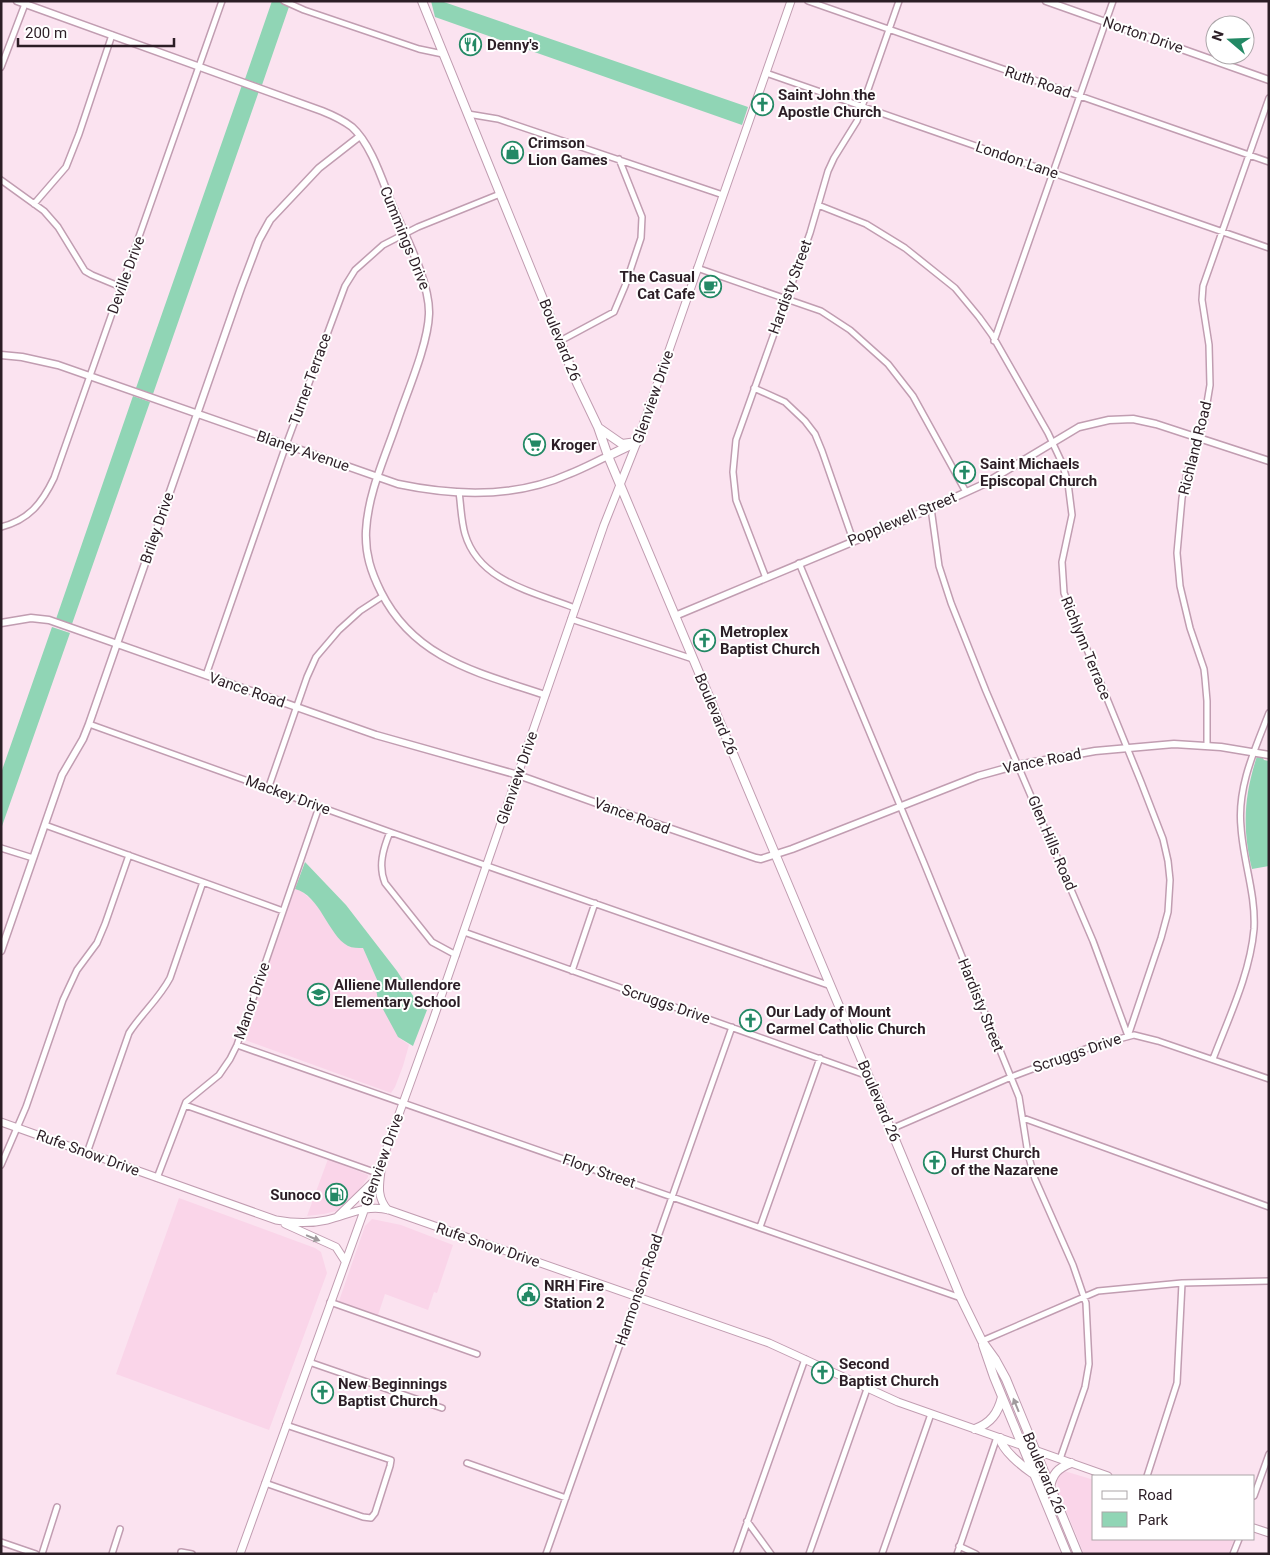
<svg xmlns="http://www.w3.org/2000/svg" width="1270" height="1555" viewBox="0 0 1270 1555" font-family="Roboto,sans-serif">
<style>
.built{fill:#fad5e9}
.green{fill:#90d5b5}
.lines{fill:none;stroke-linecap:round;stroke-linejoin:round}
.minor-casing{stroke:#c19db1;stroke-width:8}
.tertiary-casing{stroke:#c19db1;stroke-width:9}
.secondary-casing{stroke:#c19db1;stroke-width:9}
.primary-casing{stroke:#c19db1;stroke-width:10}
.minor{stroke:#fff;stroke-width:5}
.tertiary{stroke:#fff;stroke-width:6}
.secondary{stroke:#fff;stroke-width:7}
.primary{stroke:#fff;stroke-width:8}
.oneway{fill:#a09a9d}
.labels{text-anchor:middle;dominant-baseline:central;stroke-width:4;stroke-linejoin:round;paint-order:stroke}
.street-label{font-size:15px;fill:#2c1e26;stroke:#fff}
.poi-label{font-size:15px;font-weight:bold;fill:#2c1e26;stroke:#fff;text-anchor:start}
</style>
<rect width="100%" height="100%" fill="#fbe3f0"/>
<path class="built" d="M295,889l5,1 15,13 23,33 11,11 14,1 15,34 -2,7 22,48 11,8 -6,21 -8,21 -4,6 -146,-53 -1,-4z
M328,1159l40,16v2l-13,19 -11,10 -8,5 -12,3 -17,2z
M179,1198l136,50 6,4 6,21 -58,157 -153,-56z
M372,1219l29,6 52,20 -16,48 -3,-1 -6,18 -43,-16 -7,21 -39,-14 26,-75z
M1061,1470l33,10v59h140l-6,15h-144l-26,-63 -1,-13z"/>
<path class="green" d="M272,1h19l-29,84 -17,-6z
M431,1h10l307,106 -6,18 -307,-108z
M242,85l17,6 -106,303 -17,-6z
M133,396l17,6 -78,222 -16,-5z
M52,627l18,6 -69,196v-56z
M1261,755l3,5 5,1v105l-17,3c-10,-41 -8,-73 5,-113z
M305,862l41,43 51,66 24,37 6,2 -14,36 -15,-9 -20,-37 -2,-11 2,-7 -15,-34c-5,0 -11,0 -15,-2 -20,-11 -28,-51 -53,-57z"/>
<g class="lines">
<defs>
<path id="minor" d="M284,1l20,9 115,39 24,5
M808,1l461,161
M1,67l24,-63
M766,73l503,175
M468,114l30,5 225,76
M1,180l43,31 14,16 27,44 7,4 29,12
M34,204l32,-37 13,-33 33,-99
M818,205l48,19 39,24 50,40 24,29 13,18 56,98 14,30 6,20 4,32 -10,47 2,31 77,189 22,57 5,22 2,19 -2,32 -7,26 -33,98
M697,268l124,43 29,19 38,34 25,32 53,96
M560,341l54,-29 11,-26 16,-48 1,-21 -23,-58
M994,341l119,-340
M754,388l31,14 20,19 10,13 7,17 31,89
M459,492c2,14 2,28 6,42 14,48 69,58 110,74
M931,508l8,58 12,37 35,88 107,250 35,95
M1,527c28,-7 41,-24 53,-49l168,-477
M799,563l125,300 95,234 9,57 7,25 38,86 13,38 3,61 -4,23 -25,72
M766,578l-30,-78 -3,-28 3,-32 74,-207 18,-62 6,-13 23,-37 42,-120
M571,619l122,40
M206,675l80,-230 59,-159 10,-16 28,-25 35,-18 82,-33
M89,724l301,108 441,154
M1207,746v-45l-2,-23 -1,-9 -14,-41 -10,-42 -3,-33 5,-55 5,-25 17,-52 6,-36 -1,-40 -7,-45 1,-14 66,-188
M268,789l39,-112 9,-20 23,-27 21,-19 23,-15
M45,825l238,86
M390,832c-7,17 -12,34 -5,51l47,59 24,13
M1,848l32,10
M464,932l404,144
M572,971l23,-68
M237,1045l724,253
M1213,1059c16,-42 37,-85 41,-130 2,-35 -11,-68 -13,-102 -4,-40 14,-78 28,-114
M185,1105l192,68
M1023,1118l246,89
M891,1129l120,-52 85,-32 38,-10 24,6 111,38
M87,1153l42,-120c12,-19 30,-34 41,-55l33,-96
M1,1165l25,-58 37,-107 14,-30 20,-27 8,-19 24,-69
M157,1178l29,-76 33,-27 11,-16 7,-14 82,-238
M760,1227l60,-169
M330,1302l147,52
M982,1341l116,-50 84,-8 87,-2
M309,1362l133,46
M467,1463l99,35
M1147,1476l30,-93 5,-100
M265,1483l98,34 8,1 4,-5 15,-47 1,-6 -105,-35
M1254,1496l15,-42
M747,1521l24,33
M1,1542l35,12
M959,1546l17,8
M42,1554l15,-47
M112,1554l8,-25
M181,1554v-2l11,2
M546,1554l186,-527
M736,1554l69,-195
M809,1554l58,-165
M882,1554l49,-140
M957,1554l40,-117
M1233,1554l6,-15"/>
<path id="tertiary" d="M17,1l305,110c10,4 21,9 30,16 20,18 31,56 41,80 13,30 37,76 36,107 -1,30 -21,76 -31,105 -12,36 -30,73 -32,112 -1,23 5,41 15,61 34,68 99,81 164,103
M1046,1l223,79
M1,355l21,2 36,8 340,119c57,12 118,14 171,-10 13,-5 26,-12 39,-18
M675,616l230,-96 79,-36 95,-57 30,-7 24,-1 23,5 113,37
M1,623l30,-5 18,2 327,115 142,40 98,35 140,48 5,1 31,-10 186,-73 40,-11 77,-14 79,-7 47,3 48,8
M1,951l61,-176 21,-36 6,-15 152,-436 18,-48 11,-20 49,-52 41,-32"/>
<path id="secondary" d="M1,1122l275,98c17,3 34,4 51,0 21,-5 39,-16 62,-10l380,133 129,59 210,74
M381,1171c-2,15 -4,27 7,39
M338,1216l34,-33
M285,1224l51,23 9,14
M1254,1528l15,5
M240,1554l193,-534 171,-495 33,-83 154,-441"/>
<path id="primary" d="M422,1l155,382 21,44 10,29 268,638 85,204 21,43 13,18 11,20 72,175
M599,428l23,16 15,-2
M608,456l23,-11
M983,1345l11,32 73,177
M975,1429c16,-6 23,-16 27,-32
M1000,1438c2,12 22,28 32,35
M1050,1488c2,-14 8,-20 21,-25"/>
</defs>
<use href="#minor" class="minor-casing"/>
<use href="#tertiary" class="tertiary-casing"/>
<use href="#secondary" class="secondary-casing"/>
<use href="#primary" class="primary-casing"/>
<use href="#minor" class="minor"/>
<use href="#tertiary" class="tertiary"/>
<use href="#secondary" class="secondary"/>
<use href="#primary" class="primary"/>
</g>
<defs><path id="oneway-solid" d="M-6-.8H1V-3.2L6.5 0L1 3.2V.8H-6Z" transform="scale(1.25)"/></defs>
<g class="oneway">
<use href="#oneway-solid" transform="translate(313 1238) rotate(22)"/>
<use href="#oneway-solid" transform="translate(1016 1405) rotate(-112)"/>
</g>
<defs>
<symbol id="restaurant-ring" viewBox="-11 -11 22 22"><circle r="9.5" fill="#fff" stroke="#238965" stroke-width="1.5"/><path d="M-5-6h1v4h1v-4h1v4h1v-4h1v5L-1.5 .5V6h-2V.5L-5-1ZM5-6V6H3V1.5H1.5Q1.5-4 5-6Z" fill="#238965"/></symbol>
<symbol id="church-ring" viewBox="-11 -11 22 22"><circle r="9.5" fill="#fff" stroke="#238965" stroke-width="1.5"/><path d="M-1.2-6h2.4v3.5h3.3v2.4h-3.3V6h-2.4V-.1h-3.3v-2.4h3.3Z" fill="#238965"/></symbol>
<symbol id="shop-ring" viewBox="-11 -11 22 22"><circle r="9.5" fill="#fff" stroke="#238965" stroke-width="1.5"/><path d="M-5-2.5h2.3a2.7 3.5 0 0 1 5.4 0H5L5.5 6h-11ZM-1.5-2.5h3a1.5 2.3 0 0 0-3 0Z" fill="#238965"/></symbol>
<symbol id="cafe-ring" viewBox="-11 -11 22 22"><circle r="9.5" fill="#fff" stroke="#238965" stroke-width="1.5"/><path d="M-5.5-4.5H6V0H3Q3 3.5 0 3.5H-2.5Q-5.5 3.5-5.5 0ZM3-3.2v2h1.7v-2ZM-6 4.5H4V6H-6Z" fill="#238965"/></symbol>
<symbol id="supermarket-ring" viewBox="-11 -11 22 22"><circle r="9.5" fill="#fff" stroke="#238965" stroke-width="1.5"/><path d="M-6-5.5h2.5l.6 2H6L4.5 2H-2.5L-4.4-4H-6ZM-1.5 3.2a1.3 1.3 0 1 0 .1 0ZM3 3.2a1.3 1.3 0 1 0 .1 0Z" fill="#238965"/></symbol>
<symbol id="school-ring" viewBox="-11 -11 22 22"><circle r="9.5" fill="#fff" stroke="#238965" stroke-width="1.5"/><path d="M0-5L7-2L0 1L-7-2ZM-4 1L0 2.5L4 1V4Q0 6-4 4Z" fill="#238965"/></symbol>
<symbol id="fuel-ring" viewBox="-11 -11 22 22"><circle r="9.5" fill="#fff" stroke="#238965" stroke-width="1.5"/><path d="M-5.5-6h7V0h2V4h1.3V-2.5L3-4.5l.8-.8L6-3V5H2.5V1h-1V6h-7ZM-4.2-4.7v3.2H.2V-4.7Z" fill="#238965"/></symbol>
<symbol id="civic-ring" viewBox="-11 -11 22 22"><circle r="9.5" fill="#fff" stroke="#238965" stroke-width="1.5"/><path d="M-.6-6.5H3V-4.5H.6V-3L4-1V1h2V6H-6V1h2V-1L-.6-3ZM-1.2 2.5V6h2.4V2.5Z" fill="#238965"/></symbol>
</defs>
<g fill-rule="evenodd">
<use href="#restaurant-ring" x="458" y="32" width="25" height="25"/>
<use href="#church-ring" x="750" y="92" width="25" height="25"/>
<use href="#shop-ring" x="500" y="140" width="25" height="25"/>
<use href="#cafe-ring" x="698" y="274" width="25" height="25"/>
<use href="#supermarket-ring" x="522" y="432" width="25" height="25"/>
<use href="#church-ring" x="952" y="460" width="25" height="25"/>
<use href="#church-ring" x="692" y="628" width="25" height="25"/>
<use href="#school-ring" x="306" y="982" width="25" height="25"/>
<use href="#church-ring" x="738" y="1008" width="25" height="25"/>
<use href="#church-ring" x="922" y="1150" width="25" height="25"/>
<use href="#fuel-ring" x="324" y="1182" width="25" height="25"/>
<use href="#civic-ring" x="516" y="1282" width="25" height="25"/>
<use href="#church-ring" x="810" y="1360" width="25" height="25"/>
<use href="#church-ring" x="310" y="1380" width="25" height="25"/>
</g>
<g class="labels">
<g class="street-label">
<text transform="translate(1143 35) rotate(19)">Norton Drive</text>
<text transform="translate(1038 82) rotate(19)">Ruth Road</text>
<text transform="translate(1017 160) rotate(19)">London Lane</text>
<text transform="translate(405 238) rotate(68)">Cummings Drive</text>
<text transform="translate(126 275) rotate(-70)">Deville Drive</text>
<text transform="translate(790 287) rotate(-70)">Hardisty Street</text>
<text transform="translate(560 340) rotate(68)">Boulevard 26</text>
<text transform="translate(310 379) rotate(-70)">Turner Terrace</text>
<text transform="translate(653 397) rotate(-71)">Glenview Drive</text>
<text transform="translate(1195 448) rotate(-76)">Richland Road</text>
<text transform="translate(303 451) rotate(19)">Blaney Avenue</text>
<text transform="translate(902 519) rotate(-23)">Popplewell Street</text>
<text transform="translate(157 528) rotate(-71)">Briley Drive</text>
<text transform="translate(1086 648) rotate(68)">Richlynn Terrace</text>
<text transform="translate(247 690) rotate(19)">Vance Road</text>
<text transform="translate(716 714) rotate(67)">Boulevard 26</text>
<text transform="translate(1042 761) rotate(-11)">Vance Road</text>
<text transform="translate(517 778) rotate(-71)">Glenview Drive</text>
<text transform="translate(288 795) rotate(20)">Mackey Drive</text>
<text transform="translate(632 816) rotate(20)">Vance Road</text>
<text transform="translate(1052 843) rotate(67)">Glen Hills Road</text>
<text transform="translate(252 1001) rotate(-71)">Manor Drive</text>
<text transform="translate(666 1004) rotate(19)">Scruggs Drive</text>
<text transform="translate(981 1005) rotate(68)">Hardisty Street</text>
<text transform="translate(1077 1053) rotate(-19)">Scruggs Drive</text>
<text transform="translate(879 1101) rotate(67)">Boulevard 26</text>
<text transform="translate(88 1153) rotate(20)">Rufe Snow Drive</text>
<text transform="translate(382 1160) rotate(-70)">Glenview Drive</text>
<text transform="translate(599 1171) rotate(19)">Flory Street</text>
<text transform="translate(488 1245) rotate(19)">Rufe Snow Drive</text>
<text transform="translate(639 1290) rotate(-71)">Harmonson Road</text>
<text transform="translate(1044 1473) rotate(67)">Boulevard 26</text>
</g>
<g class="poi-label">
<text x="487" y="45">Denny's</text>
<text x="778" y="95">Saint John the<tspan x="778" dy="17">Apostle Church</tspan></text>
<text x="528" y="143">Crimson<tspan x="528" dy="17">Lion Games</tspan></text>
<text x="695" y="277" text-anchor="end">The Casual<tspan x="695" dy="17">Cat Cafe</tspan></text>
<text x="551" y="445">Kroger</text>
<text x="980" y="464">Saint Michaels<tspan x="980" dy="17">Episcopal Church</tspan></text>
<text x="720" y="632">Metroplex<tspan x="720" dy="17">Baptist Church</tspan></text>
<text x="334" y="985">Alliene Mullendore<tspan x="334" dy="17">Elementary School</tspan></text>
<text x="766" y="1012">Our Lady of Mount<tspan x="766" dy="17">Carmel Catholic Church</tspan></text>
<text x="951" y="1153">Hurst Church<tspan x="951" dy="17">of the Nazarene</tspan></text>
<text x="321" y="1195" text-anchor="end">Sunoco</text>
<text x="544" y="1286">NRH Fire<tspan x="544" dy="17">Station 2</tspan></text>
<text x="839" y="1364">Second<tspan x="839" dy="17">Baptist Church</tspan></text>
<text x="338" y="1384">New Beginnings<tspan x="338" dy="17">Baptist Church</tspan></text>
</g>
</g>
<rect width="1270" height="1555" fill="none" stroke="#2c1e26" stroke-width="5"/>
<rect x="1092" y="1475" width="162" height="65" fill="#ffffff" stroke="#aba5a8"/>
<rect x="1102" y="1491" width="25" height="8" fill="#ffffff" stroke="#aba5a8"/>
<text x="1138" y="1500" font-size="15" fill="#2c1e26">Road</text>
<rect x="1102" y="1512" width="25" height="15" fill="#90d5b5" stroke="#aba5a8"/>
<text x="1138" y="1525" font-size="15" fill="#2c1e26">Park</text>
<g transform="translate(1230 40) rotate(289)"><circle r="24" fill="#ffffff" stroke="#aba5a8"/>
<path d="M0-4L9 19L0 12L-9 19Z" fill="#238965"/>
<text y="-8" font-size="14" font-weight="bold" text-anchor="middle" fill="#2c1e26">N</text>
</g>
<path d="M18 38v8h156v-8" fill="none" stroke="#2c1e26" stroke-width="2.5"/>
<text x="25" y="38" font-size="15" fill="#2c1e26" stroke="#ffffff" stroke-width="4" paint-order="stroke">200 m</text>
</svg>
